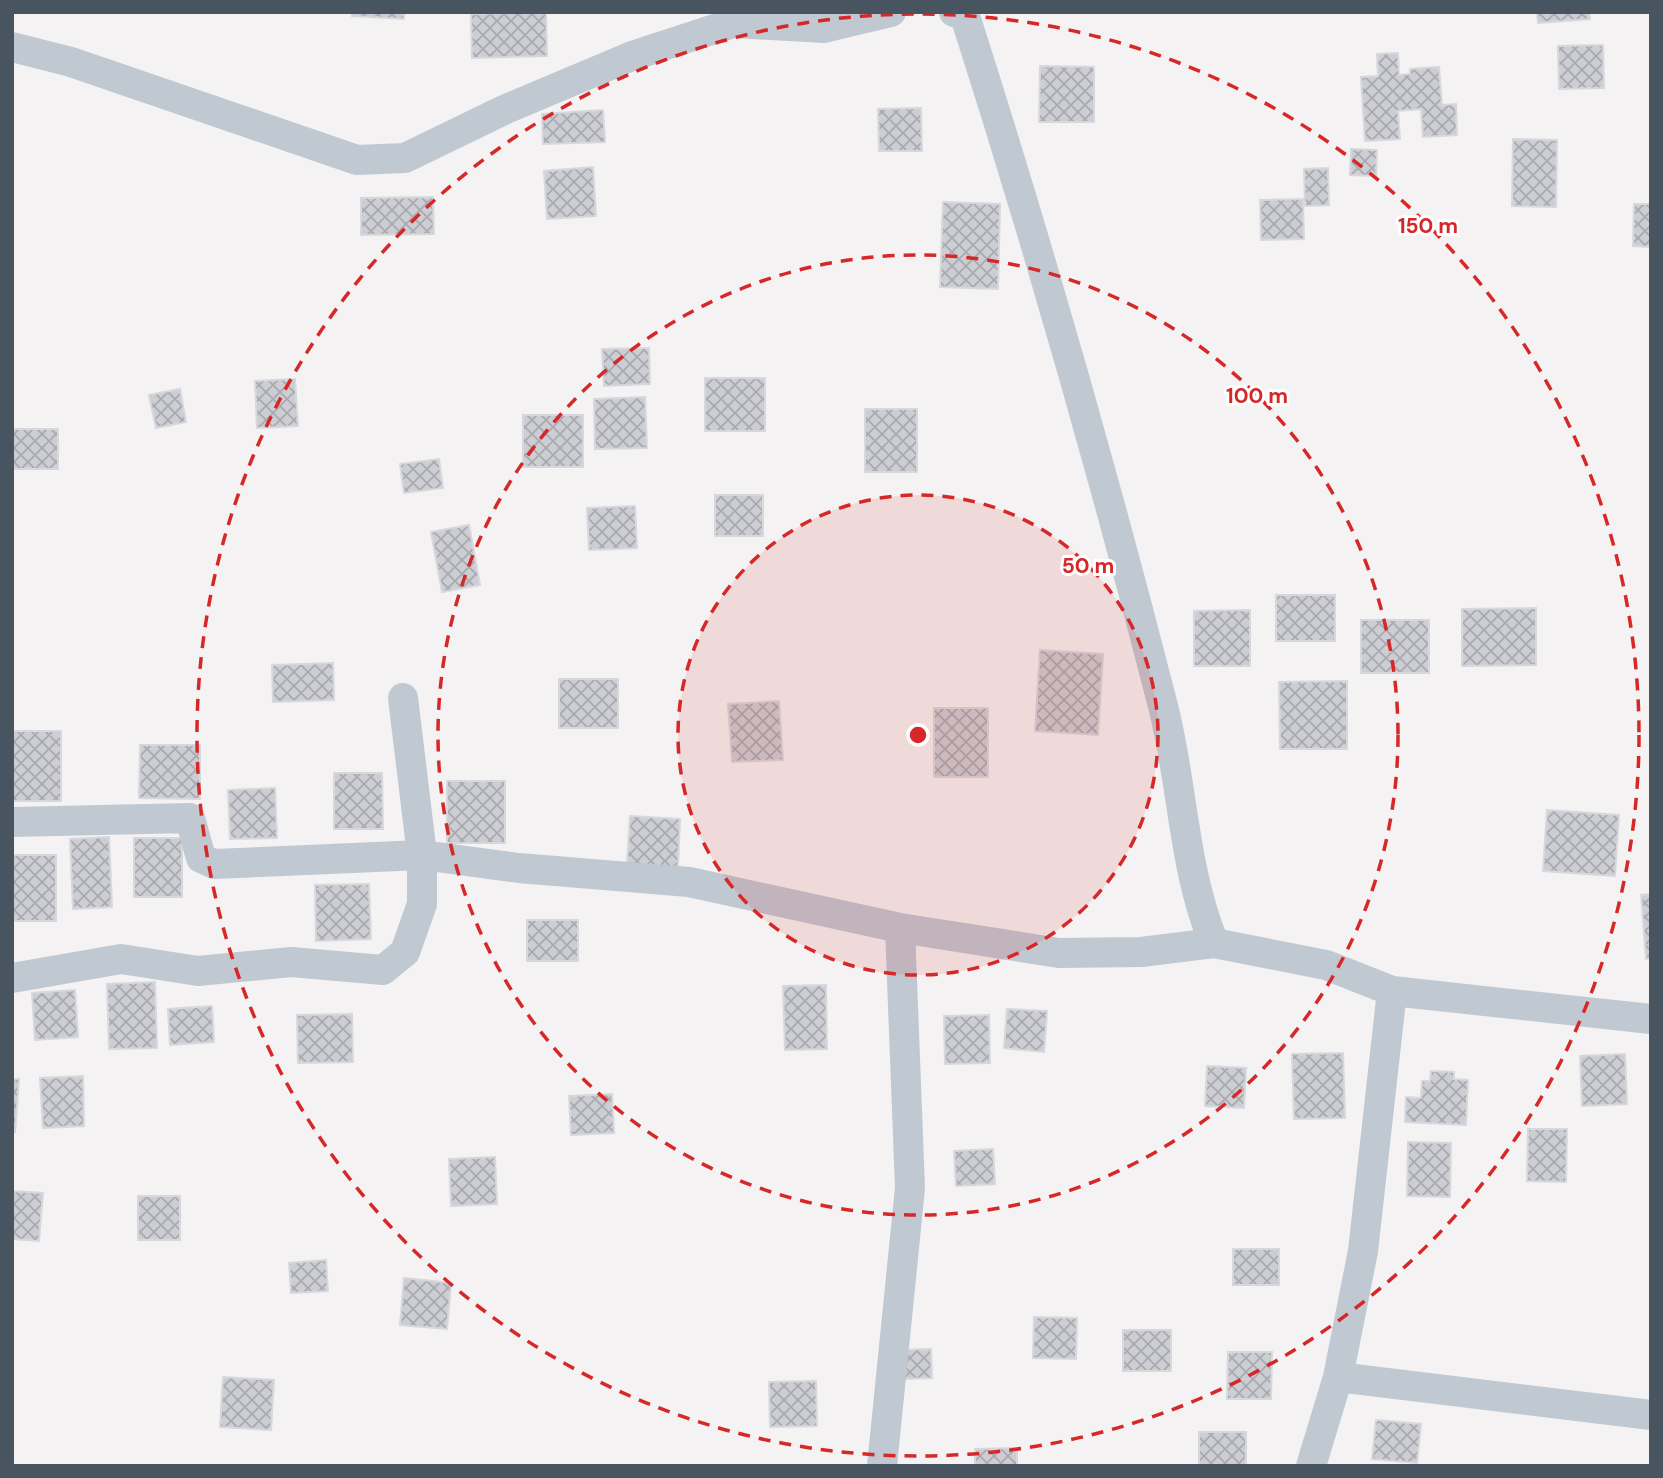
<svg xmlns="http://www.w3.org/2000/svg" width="1663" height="1478" viewBox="0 0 1663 1478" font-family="'DM Sans',sans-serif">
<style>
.building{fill:url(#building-cross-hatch);stroke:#d6d8dd;stroke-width:2}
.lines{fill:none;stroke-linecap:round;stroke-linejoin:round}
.minor{stroke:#c0c8d2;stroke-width:30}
.ring{fill:none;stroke:#d62828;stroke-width:3.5;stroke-dasharray:12 9}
.centre{fill:#d62828;stroke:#fff;stroke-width:3.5}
.ring-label{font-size:21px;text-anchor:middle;font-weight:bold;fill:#d62828;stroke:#fff;stroke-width:6;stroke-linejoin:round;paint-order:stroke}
</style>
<defs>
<pattern id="building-cross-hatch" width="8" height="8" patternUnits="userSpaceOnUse" patternTransform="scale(1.75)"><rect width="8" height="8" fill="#ccced4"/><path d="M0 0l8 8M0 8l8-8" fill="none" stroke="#a8aaaf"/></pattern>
</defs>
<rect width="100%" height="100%" fill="#f4f2f2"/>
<path class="building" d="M352,12h52v7l-52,-3z
M546,12l1,44 -75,2 -1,-44z
M1537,12h52l1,7 -52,4z
M1603,45l1,43 -45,1 -1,-43z
M1398,53l1,22 11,-1v-5l29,-2 3,38 14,-1 1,31 -34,2 -2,-28 -23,2 2,28 -35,2 -4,-64 17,-1 -1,-22z
M1040,66l54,1v55h-55z
M921,108l1,43h-43l-1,-42z
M603,110l2,32 -62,2 -1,-30z
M1513,139l44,1 -1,67 -44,-1z
M1351,149l26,1 -1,26 -26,-1z
M593,167l3,49 -49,3 -3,-48z
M1328,168l1,37 -24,1 -1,-37z
M433,197l1,37 -73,1v-37z
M1303,199l1,40 -43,1 -1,-40z
M943,202l57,2 -2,85 -58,-2z
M1634,204h17v43l-18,-1z
M649,348l1,36 -46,2 -2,-37z
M705,378h60v53h-60z
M295,379l3,47 -41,2 -2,-47z
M180,389l6,33 -30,6 -7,-33z
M645,397l2,51 -52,1 -1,-50z
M865,409h52v63h-52z
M523,415h60v52h-60z
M13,429h45v40h-45z
M439,459l4,29 -39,5 -4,-29z
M715,495h48v41h-48z
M635,506l2,42 -48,2 -2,-42z
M469,525l11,60 -38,7 -11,-60z
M1276,595h59v46h-59z
M1536,608v57l-74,1v-57z
M1250,610v56h-56v-55z
M1361,620h68v53h-68z
M1040,650l63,4 -5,81 -63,-4z
M333,663l1,37 -61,2 -1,-37z
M559,679h59v49h-59z
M1347,681v68h-67l-1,-67z
M779,701l4,59 -51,2 -4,-58z
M934,708h54v69h-54z
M12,731h49v70h-49z
M140,745h60v54l-61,-1z
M334,773h48l1,56h-49z
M447,781h58v62h-58z
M275,788l2,50 -47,1 -2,-49z
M1547,810l72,5 -4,61 -72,-5z
M630,816l50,3 -2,48 -51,-3z
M109,837l3,70 -39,2 -3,-70z
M134,838h48v59h-48z
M12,855h44v66h-44z
M369,884l2,55 -55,2 -1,-56z
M1651,894v64l-5,1 -5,-64z
M527,920h51v41h-51z
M155,982l2,66 -48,1 -2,-65z
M826,985l1,64 -42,1 -2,-64z
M75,990l3,47 -43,3 -3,-47z
M212,1006l2,36 -44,3 -2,-36z
M1007,1009l40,2 -3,41 -40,-4z
M352,1014l1,48 -55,1 -1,-48z
M989,1015l1,48 -45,1 -1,-48z
M1343,1053l2,65 -51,1 -2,-65z
M1625,1054l2,50 -45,2 -2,-50z
M1207,1066l39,2 -2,40 -39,-2z
M1431,1071l23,1v7l14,1 -2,45 -61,-3 1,-25 15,1 1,-17h8z
M83,1076l1,50 -41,2 -3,-50z
M12,1079h7l-4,53h-3z
M612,1094l2,39 -43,2 -2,-39z
M1528,1129h39l-1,53 -39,-1z
M1408,1142l43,1 -1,54 -43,-1z
M993,1149l2,35 -39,2 -2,-35z
M495,1157l2,47 -46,2 -2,-47z
M12,1191l31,2 -4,48 -27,-2z
M138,1196h42v44h-42z
M1233,1249h46v36h-46z
M326,1260l2,31 -37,2 -2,-30z
M404,1278l47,5 -4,46 -47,-4z
M1034,1317l43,1 -1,41 -43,-1z
M1123,1330h48v41h-48z
M931,1349l1,29 -30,1 -1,-29z
M1228,1352h44l-1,47h-44z
M223,1377l51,3 -3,50 -51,-3z
M816,1381l1,45 -47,1 -1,-45z
M1376,1420l45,4 -4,39 -45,-4z
M1199,1432h47v34h-47z
M1017,1448v18h-42v-17z"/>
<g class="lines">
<path class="minor" d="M732,12l1,11 91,5 67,-16
M954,12l11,4c73,228 139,459 198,690 20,78 20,163 51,237l112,22 66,26 259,28
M12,47l59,15 286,98 48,-2 101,-49 126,-53 101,-33
M12,822l178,-4 11,40 13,6 208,-9 97,13 170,14 211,46 159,25 82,-1 73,-9
M12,978l109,-19 77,12 93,-9 92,8 22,-18 17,-48v-49l-19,-157
M1338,1377l313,38
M882,1466l28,-278 -10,-260
M1311,1466l27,-89 25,-126 29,-260"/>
</g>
<circle cx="918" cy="735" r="240" fill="#d62828" fill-opacity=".12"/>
<g class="ring">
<circle cx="918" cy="735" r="240"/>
<circle cx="918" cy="735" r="480"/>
<circle cx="918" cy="735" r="721"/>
</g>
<circle cx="918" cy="735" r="10" class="centre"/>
<g class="ring-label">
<text x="1428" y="233">150 m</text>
<text x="1257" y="403">100 m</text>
<text x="1088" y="573">50 m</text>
</g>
<rect width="1663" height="1478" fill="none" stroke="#495461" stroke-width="28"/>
</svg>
